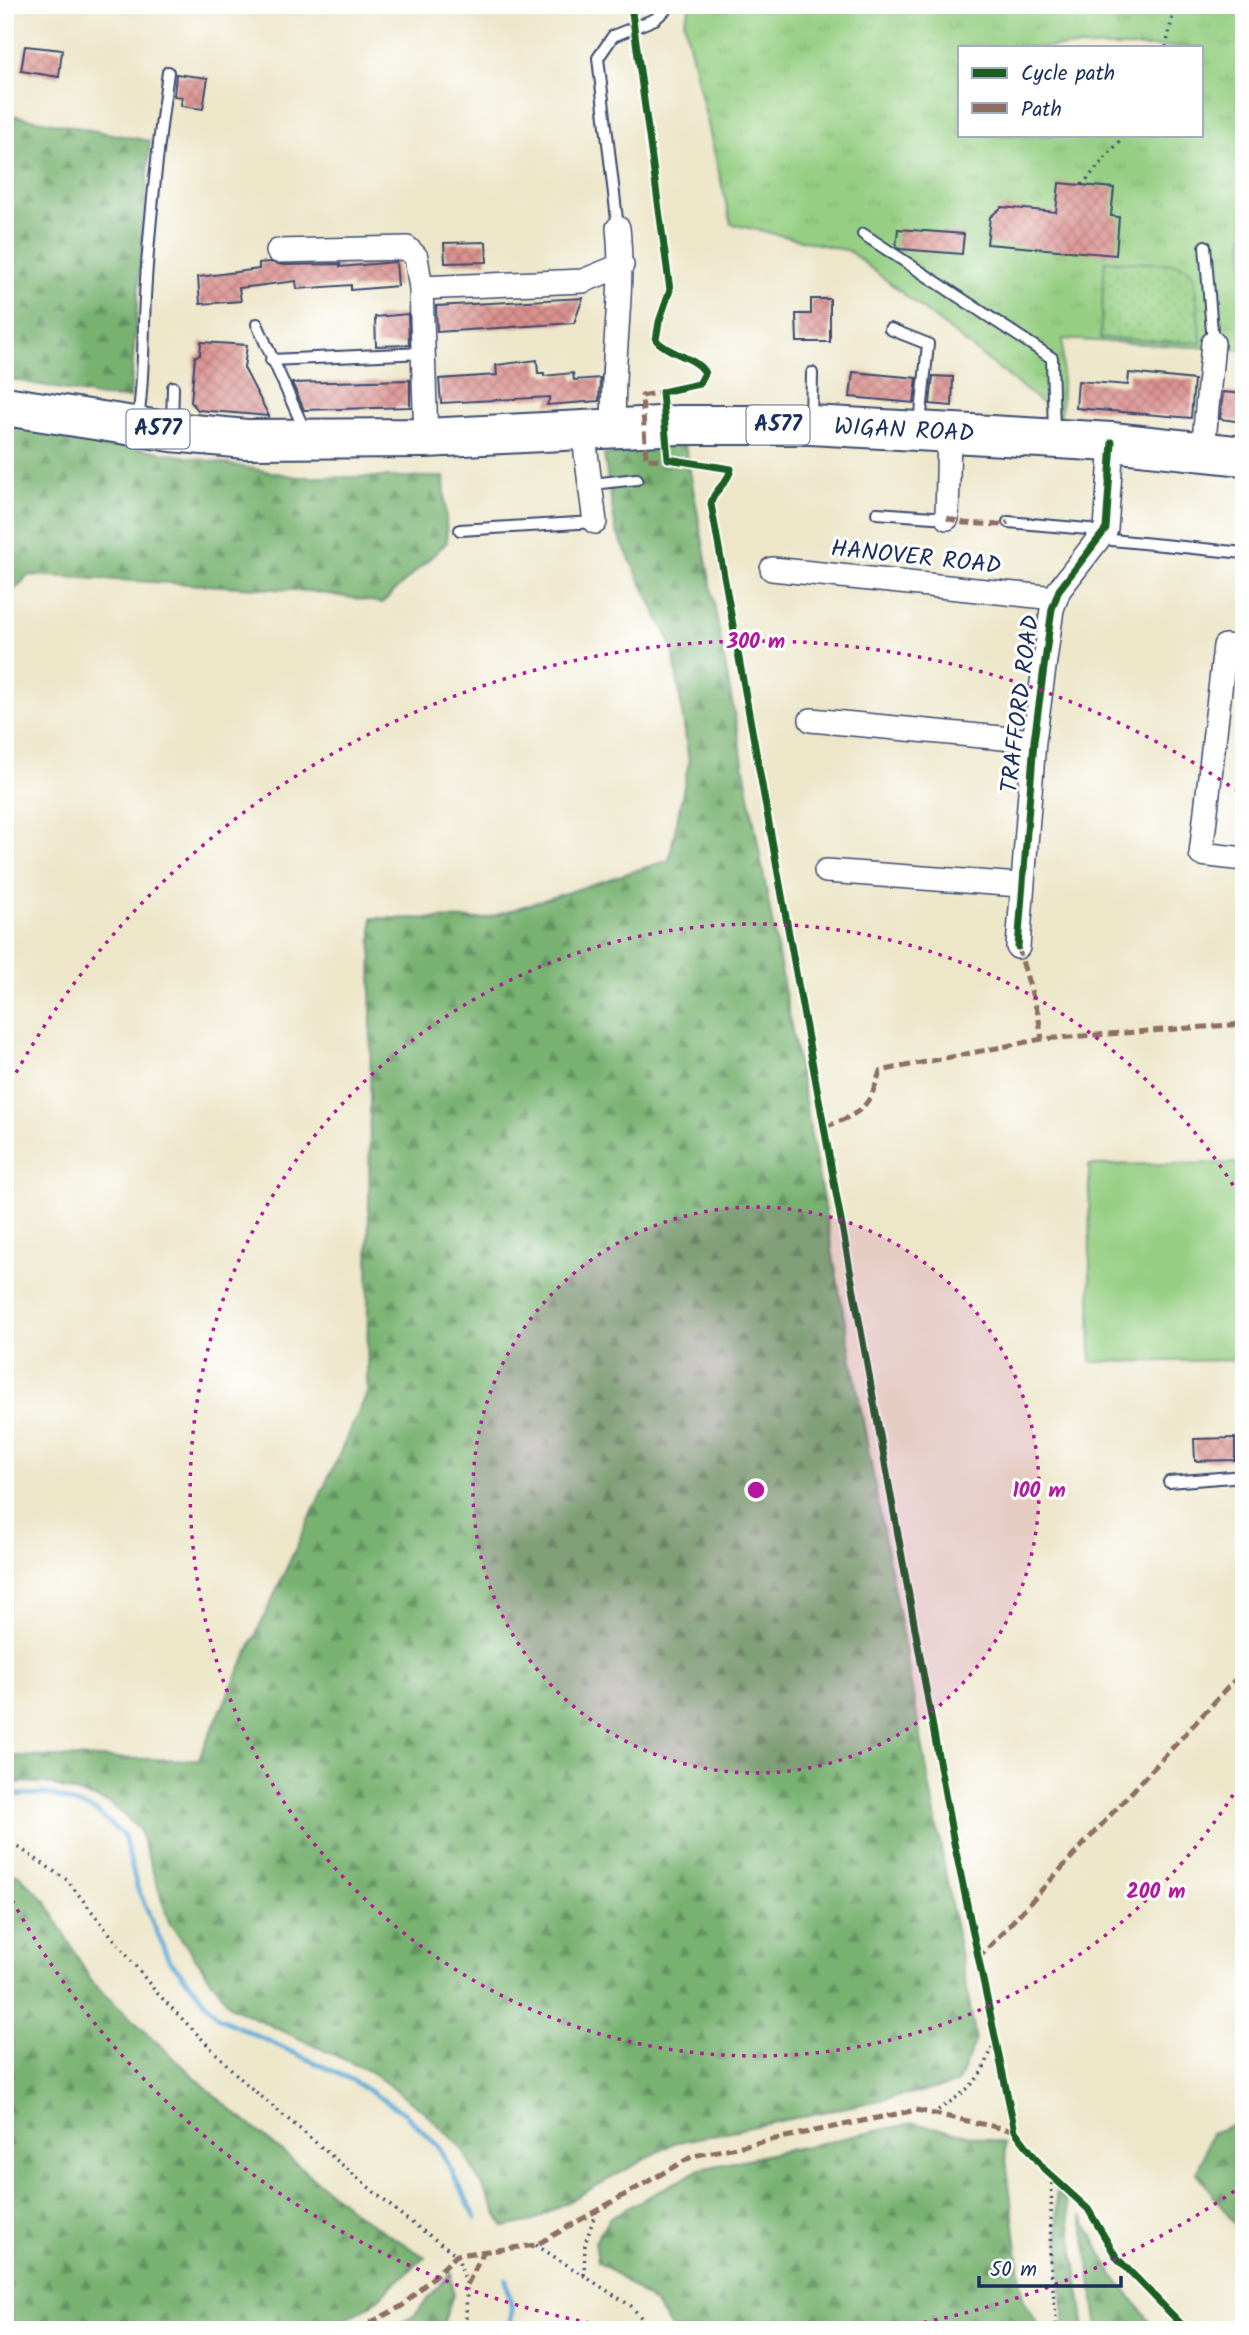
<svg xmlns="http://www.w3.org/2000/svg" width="1249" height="2335" viewBox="0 0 1249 2335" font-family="Kalam,sans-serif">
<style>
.grass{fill:#96cf83;stroke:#587f70;stroke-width:2}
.forest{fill:url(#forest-firs);stroke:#4a7068;stroke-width:2}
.park{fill:url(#park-tufts);stroke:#587f70;stroke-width:2;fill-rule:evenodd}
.garden{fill:url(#garden-dots);stroke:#587f70;stroke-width:2}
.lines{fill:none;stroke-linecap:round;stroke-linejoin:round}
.stream{stroke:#5ba8d4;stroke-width:5}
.building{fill:url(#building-cross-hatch)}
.lane-casing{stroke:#3a4a6e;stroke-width:14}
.street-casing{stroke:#3a4a6e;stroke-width:26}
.highway-casing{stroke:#3a4a6e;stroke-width:42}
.path{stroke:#3a4a6e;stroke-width:3.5;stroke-dasharray:2 5;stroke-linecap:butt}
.lane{stroke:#fff;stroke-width:10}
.street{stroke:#fff;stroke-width:23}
.highway{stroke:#fff;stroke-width:38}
.quiet{stroke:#8d6e63;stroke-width:5;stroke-dasharray:10 5;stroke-linecap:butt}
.cycleway-casing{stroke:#fff;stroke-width:11}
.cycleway{stroke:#1b5e20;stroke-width:7}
.ring{fill:none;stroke:#b5179e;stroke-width:3.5;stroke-dasharray:3.5 7}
.labels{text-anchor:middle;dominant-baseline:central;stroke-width:6;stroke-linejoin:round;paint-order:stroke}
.shield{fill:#fff;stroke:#5f6d8e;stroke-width:2}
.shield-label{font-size:23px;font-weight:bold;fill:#1b2f5e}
.street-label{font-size:24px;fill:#1b2f5e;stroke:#fff}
.centre{fill:#b5179e;stroke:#fff;stroke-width:3.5}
.ring-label{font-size:21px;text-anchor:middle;font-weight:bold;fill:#b5179e;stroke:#fff;stroke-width:6;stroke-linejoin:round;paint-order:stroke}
</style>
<defs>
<pattern id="forest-firs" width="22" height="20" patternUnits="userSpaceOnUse" patternTransform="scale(1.75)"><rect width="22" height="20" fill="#78b271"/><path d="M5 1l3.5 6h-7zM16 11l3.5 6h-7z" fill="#629160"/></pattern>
<pattern id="park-tufts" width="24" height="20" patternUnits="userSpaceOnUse" patternTransform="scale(1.75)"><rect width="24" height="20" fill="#96cf83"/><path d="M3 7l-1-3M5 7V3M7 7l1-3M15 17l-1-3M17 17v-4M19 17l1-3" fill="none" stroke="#81b274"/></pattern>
<pattern id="garden-dots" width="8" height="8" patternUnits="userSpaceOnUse" patternTransform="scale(1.75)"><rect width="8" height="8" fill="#96cf83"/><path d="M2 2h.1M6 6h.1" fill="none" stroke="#81b274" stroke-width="1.8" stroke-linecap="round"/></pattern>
<pattern id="building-cross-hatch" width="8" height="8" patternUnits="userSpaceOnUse" patternTransform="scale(1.75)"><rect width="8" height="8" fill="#db928f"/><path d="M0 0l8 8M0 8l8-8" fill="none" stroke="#b17878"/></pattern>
</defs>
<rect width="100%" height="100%" fill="#fff"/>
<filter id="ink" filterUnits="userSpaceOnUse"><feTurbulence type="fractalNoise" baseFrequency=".0143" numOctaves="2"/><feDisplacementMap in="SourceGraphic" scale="14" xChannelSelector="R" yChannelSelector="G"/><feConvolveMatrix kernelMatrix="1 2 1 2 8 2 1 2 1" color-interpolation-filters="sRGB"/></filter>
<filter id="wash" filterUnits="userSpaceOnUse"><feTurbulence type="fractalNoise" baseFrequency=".00686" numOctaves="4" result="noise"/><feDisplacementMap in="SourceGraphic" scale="28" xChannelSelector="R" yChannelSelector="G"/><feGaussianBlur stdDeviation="1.57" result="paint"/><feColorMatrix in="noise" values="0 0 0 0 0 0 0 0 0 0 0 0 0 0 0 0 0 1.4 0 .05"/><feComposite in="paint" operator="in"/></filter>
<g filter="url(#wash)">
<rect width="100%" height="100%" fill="#ede6c9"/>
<path class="grass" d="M1244,1163v197l-153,2 -2,-197z"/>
<path class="forest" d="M5,114l145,27 -20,257 -29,-1 -96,-19z
M5,424l293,53h146l3,65 -65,61 -73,-12 -280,-16 -24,24z
M685,444l291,1596 -19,44 -283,59 -141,78 -29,6 -43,-80 -41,-39 -49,-36 -140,-65 -62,-85 -30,-93 -29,-26 -64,-20 -41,-1v-26l193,4 169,-366 5,-476 112,1 185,-59 20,-98 -16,-114 -57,-117 -12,-76z
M5,1870l14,5 27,26 46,82 129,118 138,115 66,41 -54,48 -46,25h-320z
M1244,2121v116l-47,-64 14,-40z
M913,2123l91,20 19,156 18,31h-369l-17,-26 -57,-43 -3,-19 15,-25 91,-48z
M1056,2191l11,11 18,128h-20z
M1082,2215l30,59 45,56h-59z
M451,2272l2,23 -12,35h-56l29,-14z"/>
<path class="park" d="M691,5h553v345l-181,-11 -2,79 -212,-167 -118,-27 -47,-203zM960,47h242v88h-242z"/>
<path class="garden" d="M1105,261l72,3 10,4 7,8 7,67 -101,-5z"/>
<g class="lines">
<path class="stream" d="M5,1795l43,-1 48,17 28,25 13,51 31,71 51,60 131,61 53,33 36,35 37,71
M506,2279l6,32 -2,19"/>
</g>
<g id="blocks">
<path class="building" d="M25,46l37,4 -3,27 -38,-6z
M176,74l32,4 -5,31 -22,-3 1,-9 -8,-1z
M1059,183l55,5 -3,28 8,1 -3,38 -129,-11 3,-27 12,-10 54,5z
M898,229l66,5 -2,20 -62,-5 -4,-3z
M486,242l1,20 -42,1 -1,-20z
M270,262l13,3 57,-1v3l56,-5 2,24 -47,4v-5l-54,4 -1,-8 -57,7 2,13 -41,3 -2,-27 61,-8v-6z
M583,298l-9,25 -137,9 -1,-26z
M811,299h19v43h-33l-1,-28h15z
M408,314l1,31 -33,1 -1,-29z
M201,342l46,3 -3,23 25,48 -71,-6 -7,-8 4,-46 5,-1z
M537,360l1,13h6v3l29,-3 1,7 26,-2 -1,23 -52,4 3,-8 -109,6 -2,-24 58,-4 -1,-10z
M853,372l64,6 -3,25 -64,-6z
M1129,373l65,7 -3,38 -115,-10 2,-27 50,4z
M933,376l20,1 -1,29 -22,-2z
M410,380v27l-106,3 -12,-27z
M1223,392l21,2v28l-24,-3z
M1235,1438v22l-40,1 -1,-22z"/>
</g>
</g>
<g filter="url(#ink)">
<use href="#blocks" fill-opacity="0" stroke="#3a4a6e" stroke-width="2"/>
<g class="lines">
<defs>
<path id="lane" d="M618,228l-20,-170 15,-22 42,-17 16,-14
M863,234l189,124 2,75
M1205,246l8,97
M257,324l47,105
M890,329l38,15 -8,80
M271,360l152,-7
M811,419l1,-46
M138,420c6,-42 5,-82 7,-123 4,-76 13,-150 23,-225
M172,425l1,-38
M592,484l45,-5
M877,513l70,5
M1008,522l80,7 24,11 132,13
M460,530l135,-8
M1169,1482l75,-6"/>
<path id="street" d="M278,251l129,-3 9,9 5,31 5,150
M421,288l162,-7 39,-16
M614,428c-4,-67 11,-134 4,-200
M583,430l12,92
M1203,451l10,-108
M947,518l2,-85
M772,569l283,29
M1244,648l-19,-2 -24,208 43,5
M811,720l223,21
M826,871l194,14
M1018,947l16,-206 18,-132 7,-19 47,-61 6,-87"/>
<path id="highway" d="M5,406l167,26 74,7 180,-1 253,-13h132l301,17 132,14"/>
</defs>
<use href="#lane" class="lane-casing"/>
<use href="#street" class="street-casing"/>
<use href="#highway" class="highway-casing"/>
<path class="path" d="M1166,47l9,-42
M1082,185l43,-50
M5,1844l13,3 49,33 89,112 87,89 162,137 52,37 10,30 -1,33 -7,12
M932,2114c35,-23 51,-32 62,-74
M1052,2176l-2,82 7,72
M536,2245l95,61 21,24
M584,2275l1,-31 11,-33"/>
<use href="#lane" class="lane"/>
<use href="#street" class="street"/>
<use href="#highway" class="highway"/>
<path class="quiet" d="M666,391l-24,5 4,63 27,1
M947,518l17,5 39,2 5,-3
M1018,947l20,67 4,25
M825,1127c36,-14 44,-18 55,-56l162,-32 202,-15
M978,1959l266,-289
M467,2285l17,-34
M356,2330l46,-24 55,-51 79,-10 157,-89 223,-46 99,21"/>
<defs>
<path id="cycleway" d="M631,5l39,285 -11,32 -3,18c13,15 41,17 49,33l-6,11 -37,8 6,67 63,10c-3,15 -18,21 -20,35l242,1334 62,293 29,38 44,40 29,49 70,72
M1018,947l16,-206 18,-132 7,-19 47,-61 6,-87"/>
</defs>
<use href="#cycleway" class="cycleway-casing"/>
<use href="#cycleway" class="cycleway"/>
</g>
</g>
<circle cx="756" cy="1490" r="283" fill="#b5179e" fill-opacity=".12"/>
<g class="ring">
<circle cx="756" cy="1490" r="283"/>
<path d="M1244 1777A566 566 0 1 1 1244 1203"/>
<path d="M1243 2185A849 849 0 0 1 881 2330M631 2330A849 849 0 0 1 6 1889M6 1091A849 849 0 0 1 1243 795"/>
</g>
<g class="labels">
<g class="shield">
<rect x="746.5" y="405.5" width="63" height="39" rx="5"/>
<rect x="126.5" y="409.5" width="63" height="39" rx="5"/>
</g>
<g class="shield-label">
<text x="778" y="425">A577</text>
<text x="158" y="429">A577</text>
</g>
<g class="street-label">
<text transform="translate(904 431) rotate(3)">WIGAN ROAD</text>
<text transform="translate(916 558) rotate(6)">HANOVER ROAD</text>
<text transform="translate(1021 704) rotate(-83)">TRAFFORD ROAD</text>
</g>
</g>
<circle cx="756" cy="1490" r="10" class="centre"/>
<g class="ring-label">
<text x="756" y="648">300 m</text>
<text x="1039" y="1497">100 m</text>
<text x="1156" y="1898">200 m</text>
</g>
<rect width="1249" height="2335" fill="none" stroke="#fff" stroke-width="28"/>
<rect x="958" y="46" width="245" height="91" fill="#ffffff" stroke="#a4acbf" stroke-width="2"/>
<rect x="972" y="68" width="35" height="10" fill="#1b5e20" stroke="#a4acbf" stroke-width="2"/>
<text x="1021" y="80" font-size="21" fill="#1b2f5e">Cycle path</text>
<rect x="972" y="103" width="35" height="10" fill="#8d6e63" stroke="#a4acbf" stroke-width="2"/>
<text x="1021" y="116" font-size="21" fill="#1b2f5e">Path</text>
<path d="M979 2276v10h142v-10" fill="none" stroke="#1b2f5e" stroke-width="3.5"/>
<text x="990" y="2276" font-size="21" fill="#1b2f5e" stroke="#ffffff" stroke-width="5" paint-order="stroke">50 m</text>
</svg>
